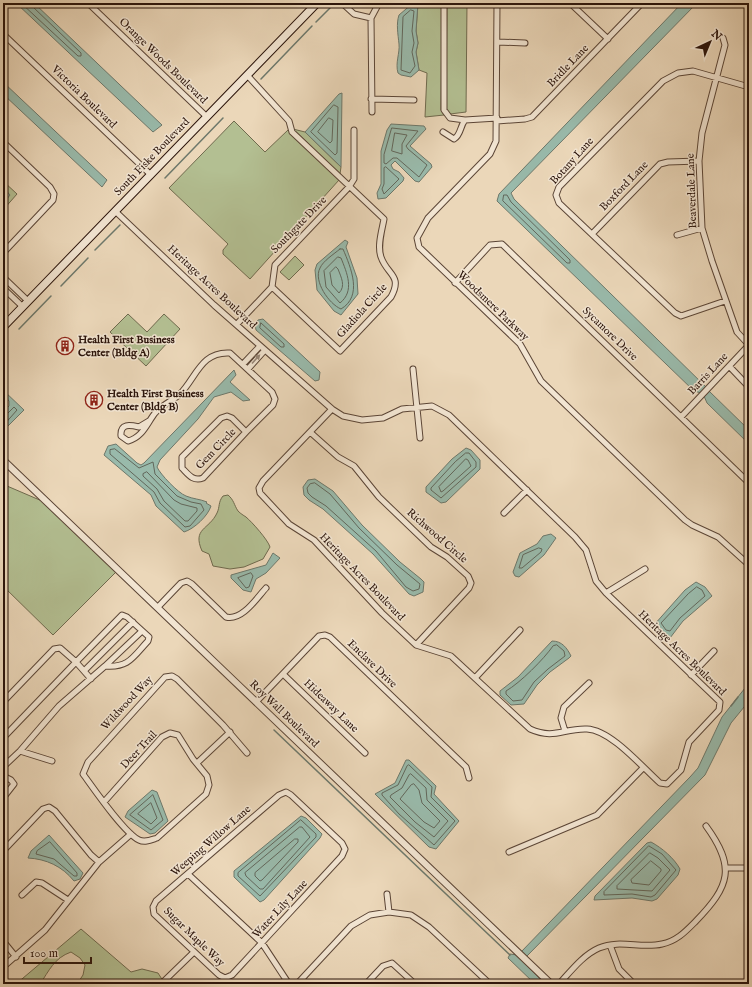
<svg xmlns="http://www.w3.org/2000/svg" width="752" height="987" viewBox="0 0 752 987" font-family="'IM FELL English',serif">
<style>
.green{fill:#b3bf92;stroke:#6f6a4e}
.water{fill:#99baab;stroke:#6d786b}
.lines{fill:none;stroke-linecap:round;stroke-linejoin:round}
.shore{stroke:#62675b;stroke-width:1}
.stream{stroke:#6d786b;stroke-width:1.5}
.minor-casing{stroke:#5b4536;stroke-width:7}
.tertiary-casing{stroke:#5b4536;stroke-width:8}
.secondary-casing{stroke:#2b140b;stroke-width:9}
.minor{stroke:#f2e5d2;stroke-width:5}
.tertiary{stroke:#f2e5d2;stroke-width:6}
.secondary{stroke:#f2e5d2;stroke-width:7}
.oneway{fill:#988778}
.labels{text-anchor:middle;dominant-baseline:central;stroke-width:3;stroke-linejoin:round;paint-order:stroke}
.street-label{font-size:11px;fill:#2b140b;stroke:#f2e5d2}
.poi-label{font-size:11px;font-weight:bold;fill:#2b140b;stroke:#f2e5d2;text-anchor:start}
</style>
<rect width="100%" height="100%" fill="#ebd7b9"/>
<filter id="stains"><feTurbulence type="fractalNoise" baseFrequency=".005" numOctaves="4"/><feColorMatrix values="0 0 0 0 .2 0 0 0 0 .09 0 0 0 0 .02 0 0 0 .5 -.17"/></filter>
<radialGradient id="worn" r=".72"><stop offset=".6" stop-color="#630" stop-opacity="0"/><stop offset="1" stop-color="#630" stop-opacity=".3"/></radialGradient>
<path class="green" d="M418,3h24l-1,107 3,5 -19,2 2,-44 -8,-3 -3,-18 2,-9 -2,-12z
M447,3h20l-1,109 -16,2 -4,-5z
M234,121l31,31 23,-22 51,50 -89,99 -27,-25v-4l5,-6 -59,-56z
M293,129l12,3 36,35 -1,7z
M3,181l14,13 -14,16z
M295,256l9,9 -15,15 -9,-8z
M128,314l19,18 17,-18 16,15 -34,37 -36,-34z
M7,486l35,15 75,70 -64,64 -50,-49v-96z
M228,495c6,5 6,10 10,16 3,3 5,4 8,6 6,5 22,23 24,30l-7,12 -19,8 -14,2 -17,-3 -4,-12 -7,-3c-10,-23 7,-21 15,-38 3,-6 1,-11 6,-17z
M81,929l50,43 11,-3 16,4 7,11h-88l6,-9 2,-10 -5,-7 -9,-6c-17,6 -22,19 -31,32h-24z"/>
<path class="water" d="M16,3h18l128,122 -9,7z
M413,3h5l-2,28 2,12 -2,9 3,18 -8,7 -10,-2 -3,-2c-3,-10 2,-20 1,-29 -1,-10 -3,-20 0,-29z
M682,3l14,1 -185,189 3,6 192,188 -5,6 -7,-2 -197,-190 2,-7z
M3,82l104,98 -5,7 -99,-93z
M342,93l-1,74 -36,-35 34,-38z
M391,124l33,2 2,3 -16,17 21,18 1,3 -13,15 -4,-1 -20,-20 -4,4 2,4 6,3 5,6 -1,3 -17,17 -8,1 -1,-6 4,-9v-33l6,-21z
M3,187l7,8 -7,9z
M345,240l3,2 -2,5 11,31 1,16 -17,21 -7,-4 -17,-21 -2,-20 2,-6z
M263,319l57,53 -1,8 -4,1 -59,-51 -1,-6 3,-4z
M234,370l2,5 -6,7 20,18 -7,1 -12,-9 -17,5 -16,22 -38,41 -3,7c3,7 21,26 29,29 7,3 14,3 21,6l-1,1 5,3c-3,10 -17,23 -27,26l-28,-26 -5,-11 -47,-40 4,-9 8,-2 21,19 4,2 3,-2z
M3,390l21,20 -21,21v-19l6,-6v-5l-6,-7z
M709,391l40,39v14l-42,-41 -3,-7z
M466,448l5,2 9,10v9l-34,33 -5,1 -15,-11v-5l26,-28z
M315,479l18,12 29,34 38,37 21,17 3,3 -1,10 -9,4 -5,-2 -36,-40 -50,-45 -14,-9 -5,-5 -1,-8 5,-7z
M551,534l5,4 -12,17 -25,22 -4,-1 -2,-4 7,-19 17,-9 6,-8z
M273,553l7,5 -14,15 -10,6 -5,13 -8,-2 -12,-12v-3l35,-10z
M696,582l9,5 7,9 -29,25 -13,17 -16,-13 31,-35z
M552,641c10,0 15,7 19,15l-2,2 -19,14 -13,13 -13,19 -13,1 -11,-10v-4l18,-14z
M749,683v18l-18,22 -26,52 -179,182 -5,-5 169,-175 8,-9 24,-51z
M406,760h3l27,26 -2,8 25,27 -23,28 -7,-2 -54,-53 20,-11z
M152,790l5,2 11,29 -13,12 -5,1 -25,-17 3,-6z
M301,816l5,2 16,16 -2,4 -56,62 -4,2 -26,-25v-6z
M49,835l34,38 -3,6 -6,2c-12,-15 -28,-22 -46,-23l3,-7z
M651,842c11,6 23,16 29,27l-2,6 -21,24 -5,2 -20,-3 -38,2 1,-4 52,-53z
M510,954l7,1 28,29h-10l-27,-26z"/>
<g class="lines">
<path class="shore" d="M21,3l57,53h3v-3l-48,-46 -1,-4
M411,10l3,1 -2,20 2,12 -2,9 3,14 -5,7 -9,-3 2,-53z
M334,105l4,2 -1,46 -2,2 -24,-23z
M329,118l4,2 -1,21 -2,2 -12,-11z
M392,128l26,3 -12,15 2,3 19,16 -8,12 -22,-19h-4l-7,6 -2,-1v-8z
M395,133l12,2 -5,9v10l-10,-3z
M386,167l13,12 -15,15 -2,-5 2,-5v-16z
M504,195h3l4,7 59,58v3h-3l-64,-62z
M340,249h3c8,19 20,47 -2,60 -12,-5 -28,-28 -21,-41 3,-7 14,-14 20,-19z
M338,257l3,1c6,15 14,33 -1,45l-14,-16 -2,-16z
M336,267l2,2c3,8 8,17 1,24l-7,-8 -2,-12z
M261,323l23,21v3h-3l-21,-19z
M3,415l4,-1 7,-7 3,3 -14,16
M115,449l24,19 14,-6 2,12 22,22 14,6 10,2 3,6 -14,16 -5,1 -25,-24 -6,-11 -44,-38v-4z
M466,453h3l7,9v5l-35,31 -10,-8v-2l24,-26z
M466,459l2,1 3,6 -28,25 -2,1 -2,-5z
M147,472l27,28 7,4 16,4v3l-9,10h-3l-21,-20 -7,-12 -14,-13v-2z
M315,483l15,11 29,34 38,37 23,19 -1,5 -6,2 -7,-4 -30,-36 -50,-45 -14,-9 -4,-4 -1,-5 3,-4z
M539,548l3,1 -1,3 -19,16h-3l4,-13z
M251,573l2,3 -4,11 -3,1 -8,-10z
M697,587l5,3 3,6 -25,22 -10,13 -4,-1 -5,-7 27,-29z
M557,645l7,6 1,5 -17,13 -14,13 -12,18 -9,1 -7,-7v-3c14,-8 38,-32 47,-45z
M409,765l23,22 -1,10 24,24 -21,24 -35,-31 -17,-19v-2l16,-8 9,-19z
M411,774l15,14 1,12 21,21 -14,16 -19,-15 -25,-25 1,-2 11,-7 7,-13z
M414,784l5,6 3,13 18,18 -6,7 -10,-6 -24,-23 11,-14z
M153,795l10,25 -12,10 -21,-15z
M151,803l6,15 -6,6 -13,-10z
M301,820l15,14v3l-56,59 -22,-20v-3z
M300,827h2l8,10 -47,52h-3l-14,-13 -1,-3z
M295,839h3v3l-36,38 -2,1 -5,-5v-3z
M50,842l27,31v3h-3l-20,-17 -18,-5 1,-3z
M649,846l13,8 14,16 -21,25 -4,2 -19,-3 -28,1v-3z
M650,853l8,5 12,12 -18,21 -35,-2v-3z
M651,861l10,8v2l-12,14 -17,-2 -1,-3z"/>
<path class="stream" d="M316,22l17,-17
M261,79l51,-53
M165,178l58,-60
M95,250l25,-25
M61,286l27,-28
M19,329l32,-33
M731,706l7,-9
M274,730l236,225"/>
<defs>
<path id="minor" d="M88,3l119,114
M342,3l12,11 17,4
M444,3v107l6,8 15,2
M497,3l-1,138 -6,13 -62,64 -11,20 2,9 101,97 21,37 144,139 7,5 26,12 31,28
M570,3l38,36
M3,34l148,141
M498,42l27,1
M247,75l42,46 3,11 92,87c-2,11 -7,27 -3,38 6,18 22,18 10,40l-51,54 -68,-64
M371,99l43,1
M372,112l-1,-94 8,-15
M497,121l28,-2 7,-2 110,-114
M443,132l11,7c7,-4 6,-13 11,-19l32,-2
M3,142l47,45 4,7 -1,6 -50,53
M115,211l99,94 118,104
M592,234l68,-70 8,-2 31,-1
M677,235l25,-7
M3,277l25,24
M455,283l35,-38 12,-1 247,239
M3,288l20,19
M725,301l-44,15 -6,-3 -116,-110 -3,-8 3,-8 104,-106 15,-8 15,-2 56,16
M237,324l35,-37 3,-22 74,-78 5,-8v-49
M243,364l17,-18
M729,366l20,21
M248,369l17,-19
M413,369l7,69
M432,406l17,9 126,122 11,13 10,31 10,12 114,109 -1,8 -30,32 -8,28 -14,14 -7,-1c-18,-16 -49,-53 -73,-54 -24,-1 -32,11 -57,0l-79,-73 -35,-11 -34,-32 -68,-73 -25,-16 -29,-31 -1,-5 4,-7 69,-72 11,7 19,4 21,-2 19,-9z
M227,416l5,2 14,14 -43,46c-10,4 -15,-4 -21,-10v-11l39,-39z
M681,417l68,-72 -12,-13 -25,-71 -10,-33 -3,-67 3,-28 23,-88 -2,-7
M149,421l-10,6c-9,-2 -19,-4 -18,9l7,5c15,-4 19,-18 27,-28 7,-8 17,-12 25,-19 16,-16 21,-43 50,-41l42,39 3,7 -2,6 -27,27
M310,432l28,25 16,9 25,31 52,50 16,10 21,19 3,7 -2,5 -53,57
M504,513l23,-23
M606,593l39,-24
M158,607l23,-24 6,-2 5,3 34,33c16,4 30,-18 40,-29
M105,666l37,-35
M85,670l48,-48
M283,674l82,79
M691,675l23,-24
M475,678l45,-48
M3,702l51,-53 6,-1 16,14 -73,76
M256,702l63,-66 6,-1 5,2 136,130 3,11
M565,731l-4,-13 3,-11 25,-24
M20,751l32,10
M197,763l33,-31
M3,767l17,-16 39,-45 46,-40c24,2 28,-9 43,-25l1,-4 -22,-20 -5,-2 -46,47 15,17
M3,776l8,4 3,4 -11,14
M286,792l5,3 51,48 3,6 -3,7 -110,119 -7,3 -6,-3 -65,-61 -1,-7 3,-6 123,-106z
M104,802l58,-65 8,-4 8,2 15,24 14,17 2,9 -3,9 -49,44c-6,2 -12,5 -18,2 -15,-7 -45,-51 -56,-66l5,-12 77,-85 7,-1 5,3 46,46 24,28
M3,851l40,-42 6,-2 6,4 36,44 8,7
M509,852l88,-37 46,-47
M726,868h21
M188,874l74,69 27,41
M387,894l2,18
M22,895l14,-13 6,1 26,17
M3,941l13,16
M610,945l9,24 15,15
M3,967l42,-37 54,-68 32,-28
M161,984l33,-32
M297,984l54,-58 19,-11 19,-3 22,3 18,12 61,57
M366,984l17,-18 9,-3 23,21
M559,984c12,-13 24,-29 40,-36 21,-9 42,1 63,-4 15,-3 24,-13 34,-23 34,-35 40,-54 10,-95"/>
<path id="tertiary" d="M3,460l548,524"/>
<path id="secondary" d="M3,327l314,-324"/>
</defs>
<use href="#minor" class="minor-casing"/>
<use href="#tertiary" class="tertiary-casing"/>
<use href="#secondary" class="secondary-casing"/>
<use href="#minor" class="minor"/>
<use href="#tertiary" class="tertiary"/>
<use href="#secondary" class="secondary"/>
</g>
<defs><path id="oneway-solid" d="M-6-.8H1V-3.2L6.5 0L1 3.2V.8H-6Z"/></defs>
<use class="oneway" href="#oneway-solid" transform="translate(256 359) rotate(-48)"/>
<defs>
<symbol id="building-ring" viewBox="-11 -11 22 22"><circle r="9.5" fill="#f2e5d2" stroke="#8f2418" stroke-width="1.5"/><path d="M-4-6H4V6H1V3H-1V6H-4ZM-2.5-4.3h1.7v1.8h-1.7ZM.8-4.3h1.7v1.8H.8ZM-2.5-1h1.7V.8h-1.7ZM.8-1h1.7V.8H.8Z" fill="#8f2418"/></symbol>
</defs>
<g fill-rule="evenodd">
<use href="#building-ring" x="55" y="336" width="20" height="20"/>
<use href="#building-ring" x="84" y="390" width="20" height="20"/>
</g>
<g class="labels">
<g class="street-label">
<text transform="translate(163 61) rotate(44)">Orange Woods Boulevard</text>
<text transform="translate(568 66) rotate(-46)">Bridle Lane</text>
<text transform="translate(84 97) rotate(44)">Victoria Boulevard</text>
<text transform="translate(152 157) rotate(-46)">South Fiske Boulevard</text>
<text transform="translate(572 161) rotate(-48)">Botany Lane</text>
<text transform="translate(624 186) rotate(-46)">Boxford Lane</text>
<text transform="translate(692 191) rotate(-92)">Beaverdale Lane</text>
<text transform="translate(299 225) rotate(-46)">Southgate Drive</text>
<text transform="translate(212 287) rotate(43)">Heritage Acres Boulevard</text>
<text transform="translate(493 306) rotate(44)">Woodsmere Parkway</text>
<text transform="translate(362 311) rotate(-48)">Gladiola Circle</text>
<text transform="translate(610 334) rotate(44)">Sycamore Drive</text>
<text transform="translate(708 374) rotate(-47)">Barris Lane</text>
<text transform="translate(216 449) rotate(-46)">Gem Circle</text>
<text transform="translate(437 536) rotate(41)">Richwood Circle</text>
<text transform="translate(362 577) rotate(46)">Heritage Acres Boulevard</text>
<text transform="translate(682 653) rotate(44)">Heritage Acres Boulevard</text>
<text transform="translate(372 664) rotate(44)">Enclave Drive</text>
<text transform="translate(127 703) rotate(-47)">Wildwood Way</text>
<text transform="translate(331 706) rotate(44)">Hideaway Lane</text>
<text transform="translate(284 714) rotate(44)">Roy Wall Boulevard</text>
<text transform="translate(139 750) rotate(-47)">Deer Trail</text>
<text transform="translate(211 841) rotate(-41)">Weeping Willow Lane</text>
<text transform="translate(280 909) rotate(-47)">Water Lily Lane</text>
<text transform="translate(194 937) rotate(44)">Sugar Maple Way</text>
</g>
<g class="poi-label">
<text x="78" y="340">Health First Business<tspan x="78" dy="13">Center (Bldg A)</tspan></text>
<text x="107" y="394">Health First Business<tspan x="107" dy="13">Center (Bldg B)</tspan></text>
</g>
</g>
<rect width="752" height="987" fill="none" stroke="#ebd7b9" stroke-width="16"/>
<rect x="4" y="4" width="744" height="979" fill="none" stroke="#2b140b" stroke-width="2"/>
<rect x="8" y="8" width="736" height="971" fill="none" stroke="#2b140b"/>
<g transform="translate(710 42) rotate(44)" stroke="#f2e5d2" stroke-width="3" paint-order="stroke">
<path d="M0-3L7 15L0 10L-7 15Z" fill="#2b140b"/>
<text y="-6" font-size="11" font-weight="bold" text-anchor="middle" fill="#2b140b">N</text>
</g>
<path d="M24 957v6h67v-6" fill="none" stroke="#2b140b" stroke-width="2"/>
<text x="30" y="957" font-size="12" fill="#2b140b" stroke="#f2e5d2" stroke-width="3" paint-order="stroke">100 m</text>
<rect width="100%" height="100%" filter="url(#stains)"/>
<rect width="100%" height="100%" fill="url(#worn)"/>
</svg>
